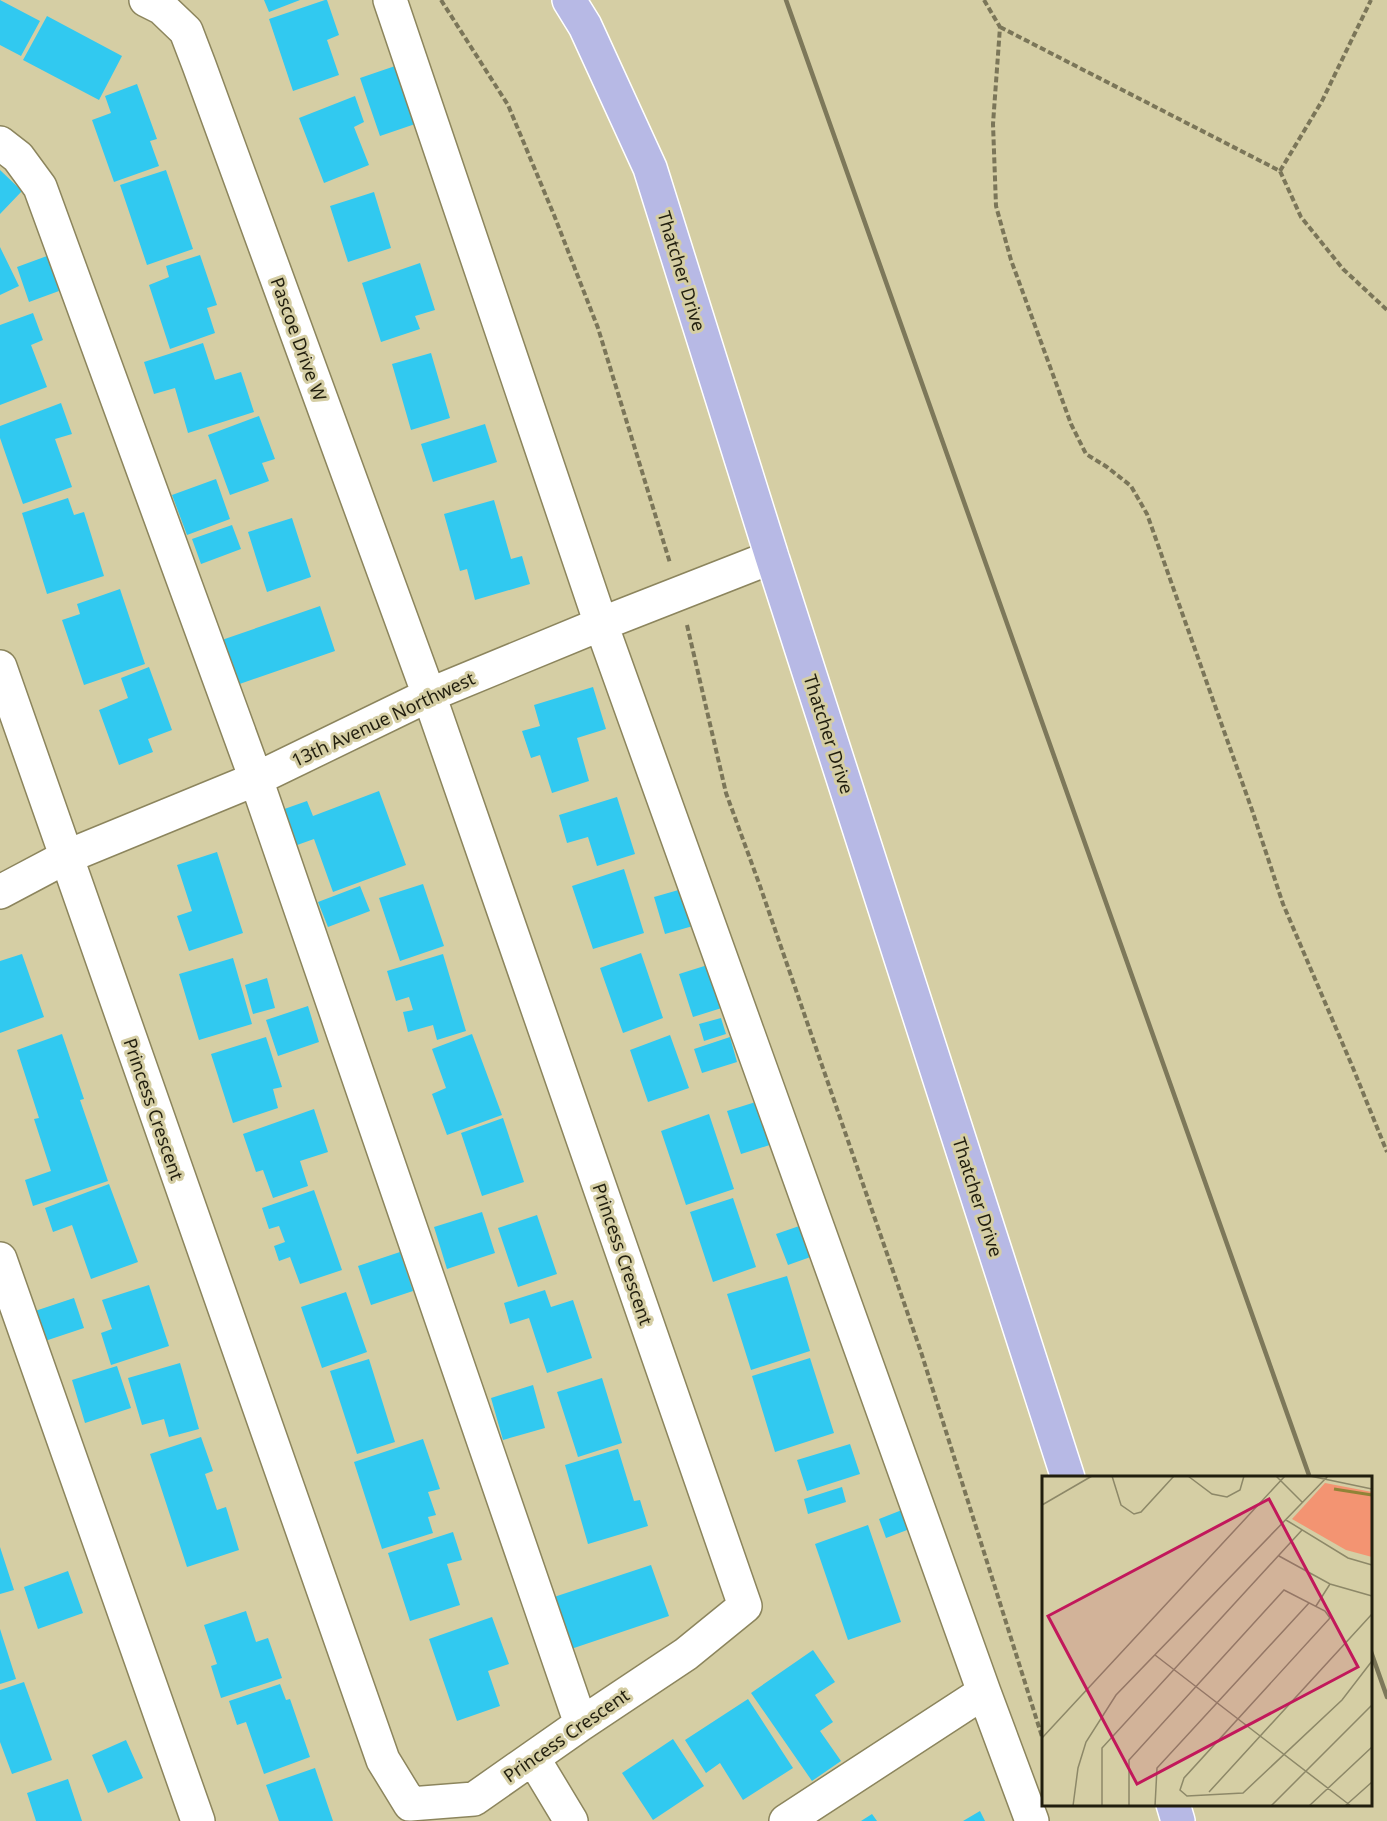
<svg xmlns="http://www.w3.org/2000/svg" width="1387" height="1821" viewBox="0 0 1387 1821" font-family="'Noto Sans',sans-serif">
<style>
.building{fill:#31c9f0}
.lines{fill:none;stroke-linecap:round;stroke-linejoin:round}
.minor-casing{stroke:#8c855d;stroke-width:36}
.major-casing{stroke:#fff;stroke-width:36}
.path{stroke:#7b7659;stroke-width:4;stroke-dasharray:6 3;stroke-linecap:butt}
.minor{stroke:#fff;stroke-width:33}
.major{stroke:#b7b9e5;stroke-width:33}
.rail{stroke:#7d785a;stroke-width:4.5}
.labels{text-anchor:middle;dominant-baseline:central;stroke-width:6;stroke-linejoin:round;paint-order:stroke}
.street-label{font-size:18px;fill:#211e0e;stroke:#d5cea4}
.inset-river{fill:none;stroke:#908337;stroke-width:3}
.inset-road{fill:none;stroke:#8d8868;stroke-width:1.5}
.view{fill:#c2185b;fill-opacity:0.15;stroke:#c2185b;stroke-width:3}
.inset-edge{fill:none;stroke:#211e0e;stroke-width:3}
</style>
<rect width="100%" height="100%" fill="#d5cea4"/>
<path class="building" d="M0,0l40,21 -19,35 -21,-11z
M264,0h36l-31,12z
M325,0h2l12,35 -12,5 12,35 -46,16 -24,-72z
M47,16l75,40 -23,44 -76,-40z
M401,64l20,58 -41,14 -20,-58z
M137,84l20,55 -7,2 9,25 -45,16 -22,-62 19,-7 -6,-17z
M355,96l9,26 -10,5 15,38 -45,18 -25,-65z
M0,170l22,21 -22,23z
M166,170l27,79 -46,16 -27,-80z
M374,192l17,56 -43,14 -18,-56z
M0,247l19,39 -19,9z
M200,255l17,50 -10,3 8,25 -45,16 -21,-64 20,-8 -3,-11z
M47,256l12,35 -30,11 -12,-35z
M420,263l15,47 -20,6 5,13 -39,13 -19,-59z
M33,313l10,27 -12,5 16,42 -47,18v-80z
M203,343l12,37 26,-8 13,40 -66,21 -13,-45 -21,6 -10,-32z
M431,353l19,65 -39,12 -19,-66z
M61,403l11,31 -17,5 17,48 -49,17 -23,-66v-12z
M259,416l16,43 -13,4 7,18 -39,14 -22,-60z
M485,424l12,38 -64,20 -12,-38z
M216,479l14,40 -43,16 -15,-40z
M68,498l6,17 10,-3 20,64 -57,18 -25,-81z
M494,500l17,59 11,-3 8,28 -55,16 -8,-31 -7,2 -16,-57z
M292,518l19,59 -44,15 -19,-60z
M232,525l9,24 -40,15 -9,-25z
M120,589l25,75 -61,21 -22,-65 18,-6 -3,-10z
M320,606l15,45 -104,36 -15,-45z
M149,667l23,63 -24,9 5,13 -34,13 -20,-55 29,-12 -7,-20z
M593,687l13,42 -29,9 12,43 -37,12 -12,-38 -9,3 -9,-27 18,-5 -6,-21z
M379,791l27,74 -73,27 -19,-53 -28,10 -13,-36 34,-12 6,15z
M617,797l18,57 -38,12 -9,-29 -21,6 -8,-28z
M217,852l26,81 -54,18 -12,-35 15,-5 -15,-46z
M624,869l20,64 -51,16 -21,-63z
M423,884l21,62 -44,15 -21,-63z
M360,886l10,25 -42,16 -10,-25z
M689,887l11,37 -35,10 -11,-37z
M641,953l22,65 -40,15 -23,-65z
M22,954l22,63 -44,16v-72z
M443,954l23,77 -29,9 -4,-15 -25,7 -5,-20 10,-2 -4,-13 -13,4 -9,-30z
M233,958l19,66 -53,16 -20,-66z
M714,963l14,43 -35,11 -14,-43z
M267,978l8,30 -22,6 -8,-29z
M308,1006l11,36 -41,14 -12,-36z
M721,1018l5,16 -22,7 -5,-17z
M62,1034l22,65 -4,1 28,81 -75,25 -8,-26 26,-9 -17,-52 5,-1 -22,-68z
M472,1034l30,81 -55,20 -15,-41 14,-6 -14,-39z
M670,1035l19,53 -41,14 -18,-52z
M266,1037l16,50 -9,2 5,19 -45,15 -22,-69z
M730,1037l7,25 -35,11 -8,-24z
M762,1100l14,43 -35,11 -14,-43z
M314,1109l14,43 -28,9 8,25 -35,12 -10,-28 -7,2 -13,-38z
M709,1114l25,75 -48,16 -25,-74z
M503,1118l21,64 -42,14 -21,-63z
M109,1184l29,78 -47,17 -19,-54 -19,7 -8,-24z
M314,1190l28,80 -42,14 -10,-27 -11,4 -5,-15 11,-4 -6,-16 -10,3 -7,-21z
M733,1198l23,69 -43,15 -23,-70z
M482,1212l13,41 -48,16 -13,-42z
M537,1215l20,59 -39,13 -20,-59z
M808,1223l11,31 -31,11 -12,-31z
M400,1252l13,39 -42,14 -13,-39z
M787,1276l23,75 -59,19 -24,-76z
M149,1285l20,61 -58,19 -10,-32 11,-4 -10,-29z
M545,1290l6,17 22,-7 19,58 -45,15 -18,-55 -19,6 -6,-21z
M346,1292l21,60 -45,16 -21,-61z
M74,1298l10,30 -39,13 -10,-30z
M810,1358l24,75 -59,19 -23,-76z
M369,1359l26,83 -38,12 -27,-83z
M180,1363l19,66 -30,8 -5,-18 -22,6 -14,-47z
M117,1366l14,42 -46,15 -13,-43z
M602,1378l20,65 -44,14 -21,-65z
M533,1385l12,43 -42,12 -12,-42z
M201,1437l12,34 -8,3 12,36 9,-3 13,43 -52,17 -37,-113z
M423,1439l17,50 -12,3 8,23 -8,2 5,16 -51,16 -28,-87z
M850,1444l10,30 -53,17 -10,-31z
M618,1449l16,52 6,-1 8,26 -60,18 -23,-79z
M842,1487l4,15 -38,12 -4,-15z
M907,1508l8,19 -29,11 -7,-19z
M868,1525l33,97 -53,18 -33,-96z
M453,1532l9,28 -15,4 13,41 -50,16 -22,-68z
M0,1547l14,43 -14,4z
M651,1565l18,51 -98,33 -17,-52z
M68,1571l15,42 -45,16 -14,-42z
M246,1611l10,31 12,-4 14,40 -61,20 -10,-32 6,-2 -13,-39z
M492,1617l17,47 -21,7 12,35 -43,15 -28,-82z
M0,1629l16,50 -16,5z
M813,1650l22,32 -20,13 18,27 -13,9 21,30 -29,20 -61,-88z
M24,1682l28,78 -40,14 -12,-32v-52z
M280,1684l6,16 4,-1 20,58 -46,17 -18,-52 -9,3 -8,-24z
M748,1699l45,69 -50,32 -23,-37 -14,10 -21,-33z
M673,1739l31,47 -51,34 -31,-47z
M126,1740l17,38 -35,15 -16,-38z
M315,1768l18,53h-54l-13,-36z
M68,1779l14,42h-46l-9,-28z
M980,1811l5,10h-22z
M872,1814l5,7h-16z"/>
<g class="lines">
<defs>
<path id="minor" d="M390,0l211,624 383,1068 48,129
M0,143l18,14 22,30 216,592 325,945
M0,667l383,1093 27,44 64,-5 107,-75 105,-70 59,-48 -316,-911 -230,-630 -13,-34 -24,-23 -16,-8
M0,892l66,-35 190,-78 173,-84 172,-71 171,-67
M0,1259l198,562
M533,1758l38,63
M786,1821l198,-129"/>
<path id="major" d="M569,0l16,26 65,142 122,389 296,921
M1173,1804l5,17"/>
</defs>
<use href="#minor" class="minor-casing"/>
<use href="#major" class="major-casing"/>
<path class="path" d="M441,0l67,105 46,110 44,113 72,235
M984,0l16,27 -7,97 3,82 15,54 60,164 15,30 21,13 24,19 16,28 105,296 31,94 70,164 34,84
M1000,27l280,144 21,46 42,52 44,41
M1280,171l42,-70 49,-101
M687,625l39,168 34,93 161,466 123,391"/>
<use href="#minor" class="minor"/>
<use href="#major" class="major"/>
<path class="rail" d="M786,0l524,1478
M1370,1649l17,48"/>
</g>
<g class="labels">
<g class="street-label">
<text transform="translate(682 271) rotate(73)">Thatcher Drive</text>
<text transform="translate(299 339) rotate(70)">Pascoe Drive W</text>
<text transform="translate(383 719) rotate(-25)">13th Avenue Northwest</text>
<text transform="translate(829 734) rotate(72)">Thatcher Drive</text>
<text transform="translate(154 1109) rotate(71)">Princess Crescent</text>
<text transform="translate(978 1197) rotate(72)">Thatcher Drive</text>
<text transform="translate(623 1254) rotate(71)">Princess Crescent</text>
<text transform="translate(566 1735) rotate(-35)">Princess Crescent</text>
</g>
</g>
<g transform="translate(1042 1476)">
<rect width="330" height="330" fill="#d5cea4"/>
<path d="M283,7l47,9v65l-26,-7 -54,-31z" fill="#f39472"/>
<path class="inset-river" d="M292,13l38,6"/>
<path class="inset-road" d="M70,0l9,29 13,9 7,-2 33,-36M146,0l24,18 15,3 13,-7 4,-14M234,0l27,27M268,0l62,13M0,29l50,-29M244,44l62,38 24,7M237,80l51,28 42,12M274,130l14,-22M113,179l196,151M0,262l243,-262M167,316l163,-178M31,330l5,-38 8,-26 30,-47 212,-219M60,330v-58l200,-218M87,330v-46l155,-170 41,21 5,7 -146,160 -4,12 7,6 56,-3 99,-93 30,-39M113,330l2,-38 152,-165M229,330l101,-101M267,330l63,-59M303,330l27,-24"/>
<path class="view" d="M227,23l89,168 -221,117 -89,-168z"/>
<rect width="330" height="330" class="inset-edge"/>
</g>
</svg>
